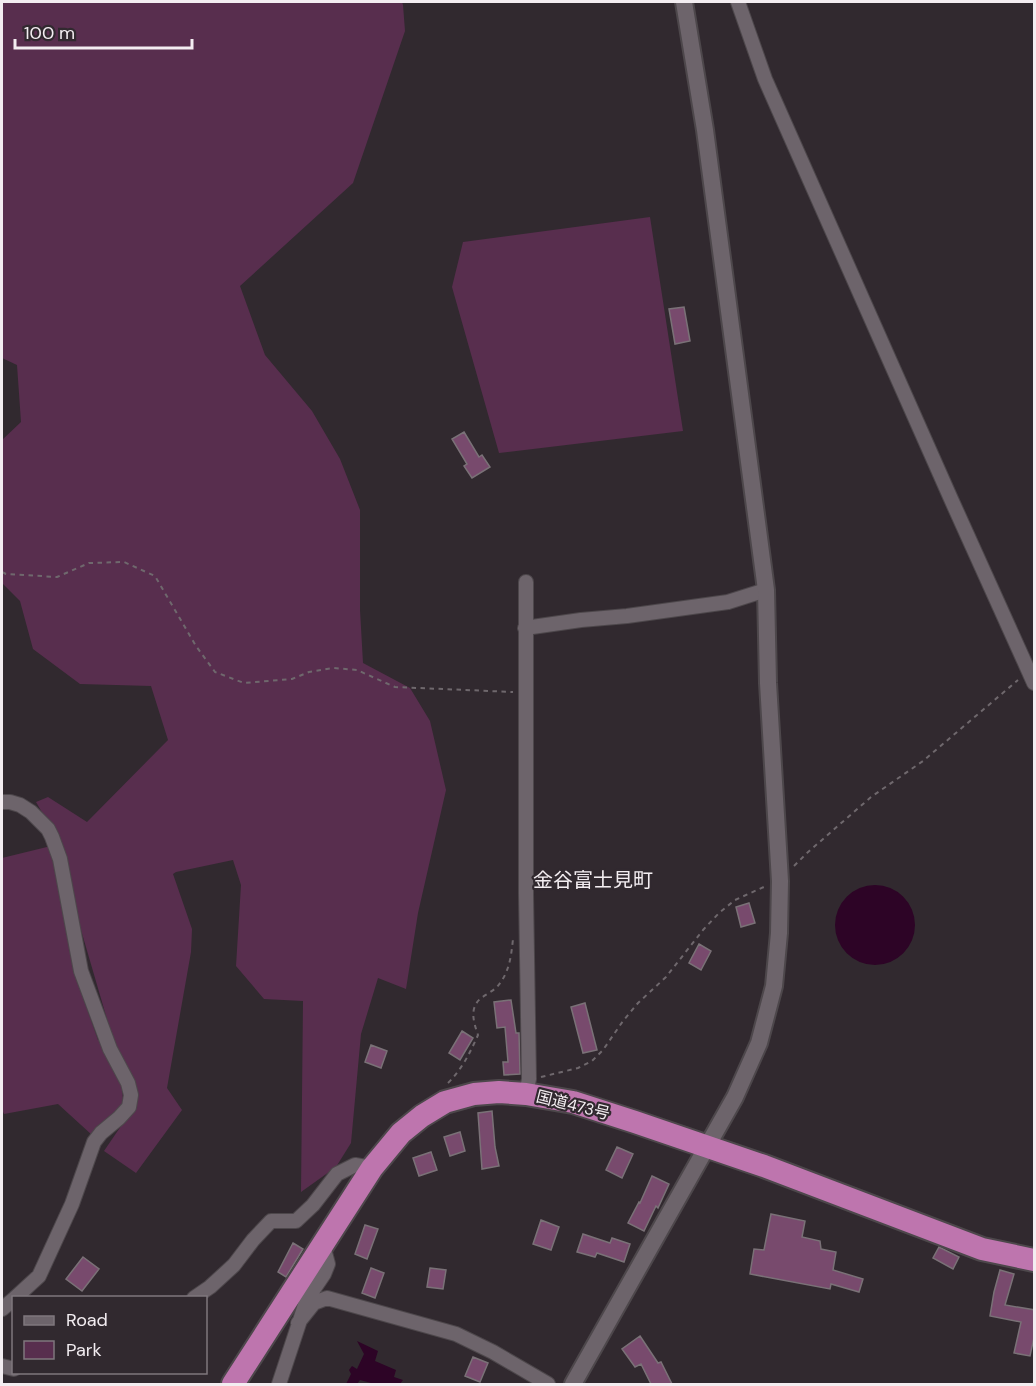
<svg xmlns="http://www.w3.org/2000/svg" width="1036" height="1386" viewBox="0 0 1036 1386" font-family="'DM Sans','Noto Sans JP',sans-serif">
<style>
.green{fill:#582e4e}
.water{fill:#2d0426}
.building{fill:#784a6d;stroke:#7a7177;stroke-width:1.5}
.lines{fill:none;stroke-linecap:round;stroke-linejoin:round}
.minor-casing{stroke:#4d474b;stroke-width:16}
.tertiary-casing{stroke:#4d474b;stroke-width:20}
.trunk-casing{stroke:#4d474b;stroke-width:26}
.path{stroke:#6f686d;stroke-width:2;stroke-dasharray:4.5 4.5;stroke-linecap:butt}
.minor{stroke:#6d646b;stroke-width:14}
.tertiary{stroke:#6d646b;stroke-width:16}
.trunk{stroke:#be75ae;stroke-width:22}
.labels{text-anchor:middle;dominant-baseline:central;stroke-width:4.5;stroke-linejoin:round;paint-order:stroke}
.street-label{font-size:16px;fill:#f3edf1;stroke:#31292f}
.quarter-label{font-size:20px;fill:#f3edf1;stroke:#31292f}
</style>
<rect width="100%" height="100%" fill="#31292f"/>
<path class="green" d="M2,2h400l1,3 2,26 -52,152 -113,103 25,69 47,56 28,48 20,51v100l3,53 47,25 20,33 16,69 -28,123 -12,76 -28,-11 -17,56 -10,109 -15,24 -35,25 2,-191 -39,-2 -28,-33 5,-81 -8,-25 -57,12 -3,2 19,55 -1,23 -24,136 15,22 -46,63 -32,-22 32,-47 -22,-61 -47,-161 -3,-32 -28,-48 12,-5 39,25 81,-82 -17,-54 -71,-2 -47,-35 -13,-48 -18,-18v-143l19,-18 -4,-57 -15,-7z
M650,217l33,214 -184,22 -47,-166 11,-45z
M51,846l23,126 24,68h4l20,41 1,23 -31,31 -34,-31 -54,10 -2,-4v-252z"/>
<path class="water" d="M835 925a40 40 0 1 1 80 0a40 40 0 1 1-80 0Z
M357,1341l21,10 -3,10 21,9 -2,7 9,3 -3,4h-28l-1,-1 -11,-3 -3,4h-11l5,-10 -2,-4 3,-4 5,3 7,-15z"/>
<path class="building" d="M684,307l6,34 -15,3 -6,-35z
M464,432l15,25 3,-2 8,12 -18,11 -8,-12 3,-2 -15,-25z
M749,903l6,20 -14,4 -5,-20z
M699,944l12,7 -10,19 -12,-7z
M511,1000l5,33h3l1,41 -16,1 -1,-13h5l-3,-35 -8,1 -3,-26z
M585,1003l12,47 -14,3 -12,-46z
M462,1031l11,7 -13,22 -11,-7z
M371,1045l16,6 -6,17 -16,-6z
M492,1111l3,36 4,19 -17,3 -4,-56z
M460,1132l5,19 -15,5 -6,-19z
M617,1147l16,7 -11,24 -16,-8z
M431,1152l6,18 -18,6 -6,-18z
M652,1176l17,8 -11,24 -2,-2 -12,25 -16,-8 11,-21 1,1z
M771,1214l34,7 -3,16 18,4 1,8 15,3 -3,18 30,9 -4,13 -28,-8 -1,5 -80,-15 4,-25 10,1z
M541,1220l18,7 -8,23 -18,-6z
M365,1225l13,4 -11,30 -12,-5z
M583,1234l27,9 2,-5 18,6 -6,18 -27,-9 -2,4 -18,-5z
M293,1243l10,6 -17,28 -8,-5z
M939,1247l20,10 -6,12 -20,-11z
M83,1257l16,12 -17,22 -16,-12z
M371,1268l13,5 -9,25 -13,-5z
M430,1268l16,2 -3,19 -16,-2z
M1000,1270l14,4 -9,31 30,5v23l-5,23 -16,-3 7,-31 -31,-6 4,-24z
M640,1336l18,27 3,-1 11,22h-21l-10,-20 -6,3 -13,-18z
M473,1357l15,6 -8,19 -15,-6z"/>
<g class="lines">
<defs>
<path id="minor" d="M738,2l27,77 186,420 83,184
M526,582v312l3,185 -3,15
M525,628l56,-8 46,-4 101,-14 38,-12
M2,802h8l10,3 11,7 17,17 4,8 8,22 21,112 29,78 18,34 3,12 -2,12 -10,11 -18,15 -7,9 -22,62 -33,72 -24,22
M194,1298l16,-11 24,-22 19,-25 18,-19h25l17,-16 24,-31 18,-9 17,3
M2,1309l12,-10
M298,1323l16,-20 13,-5 129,36 37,18 55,32
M2,1366l12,3
M279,1384l28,-85 17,-25 4,-10 -5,-19"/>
<path id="tertiary" d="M573,1384l162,-287 24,-54 15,-57 5,-53 1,-52 -12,-198 -2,-93 -61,-460 -21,-128"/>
<path id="trunk" d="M233,1384l139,-216 29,-35 21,-17 23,-14 29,-8 25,-2 27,2 47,8 62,20 129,44 218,83 52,11"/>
</defs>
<use href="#minor" class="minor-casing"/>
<use href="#tertiary" class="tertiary-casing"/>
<use href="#trunk" class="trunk-casing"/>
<path class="path" d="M2,572l4,2 51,3 32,-14 35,-1 31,14 41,70 19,26 29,11 48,-4 17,-7 24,-4 24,2 38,17 118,5
M794,866l13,-13 64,-56 52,-36 95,-81
M541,1077l37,-9 14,-7 11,-11 20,-29 15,-18 28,-26 37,-47 16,-17 16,-13 31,-14
M448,1083c14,-14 22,-30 30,-48 -4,-12 -9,-26 2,-36 5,-4 11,-7 16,-11 13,-14 15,-30 17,-49"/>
<use href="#minor" class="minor"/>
<use href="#tertiary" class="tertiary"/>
<use href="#trunk" class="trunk"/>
</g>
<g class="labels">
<g class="street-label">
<text transform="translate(573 1105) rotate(14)">国道473号</text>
</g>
<g class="quarter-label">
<text x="593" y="880">金谷富士見町</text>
</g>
</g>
<rect width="1036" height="1386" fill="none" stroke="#f3edf1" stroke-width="6"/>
<rect x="12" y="1296" width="195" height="78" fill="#31292f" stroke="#7f777d" stroke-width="1.5"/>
<rect x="24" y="1316" width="30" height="9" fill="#6d646b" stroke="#7f777d" stroke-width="1.5"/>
<text x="66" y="1326" font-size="18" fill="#f3edf1">Road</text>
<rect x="24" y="1341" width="30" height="18" fill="#582e4e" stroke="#7f777d" stroke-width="1.5"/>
<text x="66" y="1356" font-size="18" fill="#f3edf1">Park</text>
<path d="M15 39v9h177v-9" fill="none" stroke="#f3edf1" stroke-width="3"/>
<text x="24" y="39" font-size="18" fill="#f3edf1" stroke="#31292f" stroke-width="4.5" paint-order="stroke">100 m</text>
</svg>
